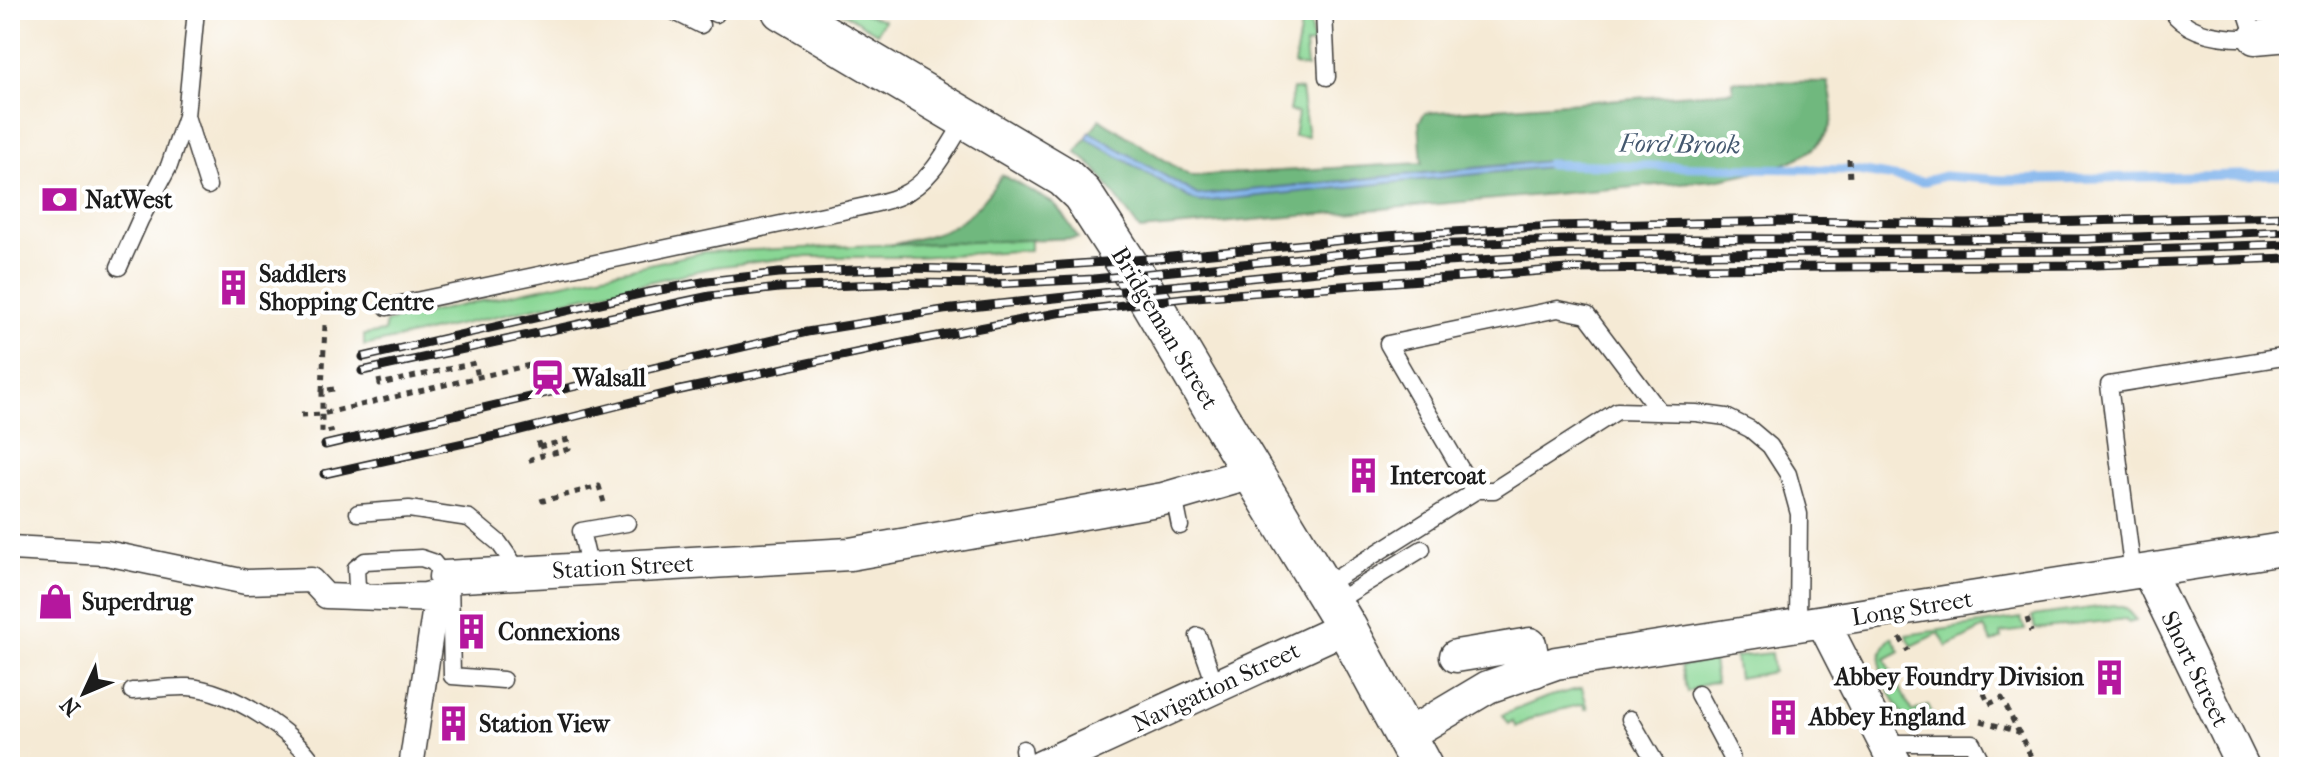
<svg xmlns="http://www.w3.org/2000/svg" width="2299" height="777" viewBox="0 0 2299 777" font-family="'IM FELL French Canon',serif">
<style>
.green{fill:#8ad795;stroke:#537a58;stroke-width:2}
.forest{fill:#6fb87e;stroke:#466a4d;stroke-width:2}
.water{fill:#7fb3ec;stroke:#4e6884;stroke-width:2}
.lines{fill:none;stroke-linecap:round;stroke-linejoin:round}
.stream{stroke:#7fb3ec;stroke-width:9}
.service-casing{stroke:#3d3b38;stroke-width:19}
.pedestrian-casing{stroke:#3d3b38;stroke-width:27}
.minor-casing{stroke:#3d3b38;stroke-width:35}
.tertiary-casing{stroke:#3d3b38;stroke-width:43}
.path{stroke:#3d3b38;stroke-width:5;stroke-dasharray:6 6;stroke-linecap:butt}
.service{stroke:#fff;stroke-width:16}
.pedestrian{stroke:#fff;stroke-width:24}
.minor{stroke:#fff;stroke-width:32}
.tertiary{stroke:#fff;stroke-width:40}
.rail-casing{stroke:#1c1c1c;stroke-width:9}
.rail{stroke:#fff;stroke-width:6;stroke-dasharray:18;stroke-linecap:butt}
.labels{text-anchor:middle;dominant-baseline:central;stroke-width:8;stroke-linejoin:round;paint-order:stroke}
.poi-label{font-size:24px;font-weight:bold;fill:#1c1c1c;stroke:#fff;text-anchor:start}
.street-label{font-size:24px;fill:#1c1c1c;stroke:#fff}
.water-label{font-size:26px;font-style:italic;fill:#44586f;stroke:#fff}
</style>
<rect width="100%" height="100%" fill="#fff"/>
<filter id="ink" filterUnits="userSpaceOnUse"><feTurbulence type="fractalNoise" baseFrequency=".0125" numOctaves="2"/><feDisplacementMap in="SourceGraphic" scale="16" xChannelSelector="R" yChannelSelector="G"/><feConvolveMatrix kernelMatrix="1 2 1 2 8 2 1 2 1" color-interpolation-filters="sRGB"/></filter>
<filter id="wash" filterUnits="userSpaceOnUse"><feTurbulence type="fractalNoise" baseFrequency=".006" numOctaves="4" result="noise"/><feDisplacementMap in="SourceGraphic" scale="32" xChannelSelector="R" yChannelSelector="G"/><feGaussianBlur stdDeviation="1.8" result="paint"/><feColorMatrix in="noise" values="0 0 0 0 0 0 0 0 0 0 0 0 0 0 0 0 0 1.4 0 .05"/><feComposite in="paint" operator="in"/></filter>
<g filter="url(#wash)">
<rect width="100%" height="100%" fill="#f5ead5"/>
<path class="green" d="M840,11h18l26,9 -7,13z
M1302,20l8,1 3,23 -8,1 2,23 -13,-3z
M1293,89l8,1 7,46h-14l4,-23 -9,-2z
M1030,239v11l-114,7h-119l-82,10 -351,79v-11l20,-3 2,-10 318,-70z
M2113,605l12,3 11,12 -8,2 -2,-3 -91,10 -3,-13z
M2021,618l4,12 -24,3 1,5 -10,5 -8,-15 -37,19 -8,-14 -27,13 -6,-11z
M1892,637l8,14 -15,8 27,53 16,-7 8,16h-30c-14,-27 -42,-59 -14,-84z
M1771,653l2,19 -35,6 -3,-21z
M1713,660l3,22 -9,1 -20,9 -7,-26z
M1582,688l6,21h-3l-2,-5 -47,12 -20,11 -4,-6 -4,3 -6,-9 45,-18z"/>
<path class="forest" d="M1733,81l95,1c2,10 6,22 5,32 -7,52 -78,57 -118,66l-575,50 -45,-62 -19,-16 24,-33 90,57 232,-13 -3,-41 6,-9 308,-22z
M1002,175l51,28 10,11 15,24 -188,7c60,-13 77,-19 112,-70z"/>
<path class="water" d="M1090,132l108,63 359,-35 2,6 -359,36 -7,-2 -107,-62z"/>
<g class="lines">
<path class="stream" d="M1548,164l305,6 69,12 22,-6 59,4 286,-6"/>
</g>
</g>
<g filter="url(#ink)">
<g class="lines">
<defs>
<path id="service" d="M671,10l30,15
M708,10l8,4
M2171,10c17,26 56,29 84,28l-9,-28
M1324,11l3,66
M186,116l22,70
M119,267l21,-47 29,-54 17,-50 10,-106
M387,307l451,-95c20,-5 43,-8 62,-16 32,-14 47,-48 65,-76
M1474,492l-86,-148 170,-35 29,6 73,97
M1174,496l6,30
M358,513l51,-4 60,9 30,25 21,30
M421,558l12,4 12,15 -8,11 -12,3 -58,2 -10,-6 -1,-19 9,-7z
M590,569l-9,-38 46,-8
M2133,574l-24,-189 180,-29
M450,577l2,99 51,4
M1323,587l154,-97h17l123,-79 79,2 30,4 24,12 20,17 18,28 11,40 -1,111
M1332,604l90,-55
M1198,636l18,51
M132,691c18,-1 38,-5 56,-4 41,2 108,45 128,80
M1698,694l33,62 2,11
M1630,719l28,48
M1885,743h87l12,24
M1023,749l3,18"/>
<path id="pedestrian" d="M10,548l96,5 140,29 65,-2 15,16 110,4 9,-23
M411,767l25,-167"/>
<path id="minor" d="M2255,38l34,-3
M2148,571l95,196
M445,577l405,-23 313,-55 89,-26
M1823,622l74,145
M1456,656l74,-12 5,27
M1404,737l84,-50 68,-24 733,-115
M1041,767l305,-140"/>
<path id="tertiary" d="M782,10l282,167 18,17 57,88 76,129 131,216 76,140"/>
</defs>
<use href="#service" class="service-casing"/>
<use href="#pedestrian" class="pedestrian-casing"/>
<use href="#minor" class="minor-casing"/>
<use href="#tertiary" class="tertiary-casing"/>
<path class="path" d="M1849,159l1,21
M379,379l1,5 95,-21 3,14
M334,389l-12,2v42l13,-3
M322,391l3,-66
M301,415l21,-1 225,-53
M539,447l28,-7
M555,455l-1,-2 15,-4 -4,-17
M532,462l-1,-3 11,-3 -5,-17
M542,498l1,3 56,-15 6,20
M2027,618l4,14
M1900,638l8,13
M1982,683l-2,2 9,19 13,-6 16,33
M1981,721l38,11 17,35"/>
<use href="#service" class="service"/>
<use href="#pedestrian" class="pedestrian"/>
<use href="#minor" class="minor"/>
<use href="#tertiary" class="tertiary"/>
<defs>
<path id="rail" d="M363,357l281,-64 64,-12 71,-8 125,-5 89,2 168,-12 225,-22 168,-10 238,-5 173,3 324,-8
M362,371l287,-62 61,-13 69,-8 125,-5 91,1 99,-5 334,-34 167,-6h491l203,-8
M325,445l482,-113 136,-22 159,-17 255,-26 211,-12 524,-4 197,-7
M324,474l185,-41 167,-42 236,-50 145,-28 126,-15 384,-29 527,-4 195,-7"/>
</defs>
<use href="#rail" class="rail-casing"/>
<use href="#rail" class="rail"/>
</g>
</g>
<defs>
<symbol id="bank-bare" viewBox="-9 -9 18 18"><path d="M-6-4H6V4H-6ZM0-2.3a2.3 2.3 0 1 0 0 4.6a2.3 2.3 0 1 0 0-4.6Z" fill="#b5179e" stroke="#fff" stroke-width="2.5" paint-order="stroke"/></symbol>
<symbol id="building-bare" viewBox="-9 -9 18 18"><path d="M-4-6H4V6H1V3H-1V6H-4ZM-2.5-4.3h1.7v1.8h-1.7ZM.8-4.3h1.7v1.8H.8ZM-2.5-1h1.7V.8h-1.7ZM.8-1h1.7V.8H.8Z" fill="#b5179e" stroke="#fff" stroke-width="2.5" paint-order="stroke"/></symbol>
<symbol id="station-bare" viewBox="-9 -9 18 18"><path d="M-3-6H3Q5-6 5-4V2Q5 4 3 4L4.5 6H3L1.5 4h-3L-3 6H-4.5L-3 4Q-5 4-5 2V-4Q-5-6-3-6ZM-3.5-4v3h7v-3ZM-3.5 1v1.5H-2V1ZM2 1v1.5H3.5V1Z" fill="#b5179e" stroke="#fff" stroke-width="2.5" paint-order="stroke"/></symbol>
<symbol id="shop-bare" viewBox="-9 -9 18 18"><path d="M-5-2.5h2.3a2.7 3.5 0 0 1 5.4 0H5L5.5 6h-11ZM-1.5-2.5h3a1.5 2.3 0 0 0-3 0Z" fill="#b5179e" stroke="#fff" stroke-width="2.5" paint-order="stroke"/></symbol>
</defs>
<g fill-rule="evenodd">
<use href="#bank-bare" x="34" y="174" width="51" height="51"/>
<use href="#building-bare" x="208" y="262" width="51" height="51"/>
<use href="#station-bare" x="522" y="352" width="51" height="51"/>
<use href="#building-bare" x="1338" y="450" width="51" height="51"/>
<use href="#shop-bare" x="30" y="576" width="51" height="51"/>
<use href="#building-bare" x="446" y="606" width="51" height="51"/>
<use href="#building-bare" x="2084" y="652" width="51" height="51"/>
<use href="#building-bare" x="1758" y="692" width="51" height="51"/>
<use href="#building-bare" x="428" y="698" width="51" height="51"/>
</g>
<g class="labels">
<g class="poi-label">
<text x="85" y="200">NatWest</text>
<text x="259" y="274">Saddlers<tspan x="259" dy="28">Shopping Centre</tspan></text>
<text x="573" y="378">Walsall</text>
<text x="1390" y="476">Intercoat</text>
<text x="82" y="602">Superdrug</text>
<text x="498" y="632">Connexions</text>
<text x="2084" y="677" text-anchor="end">Abbey Foundry Division</text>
<text x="1809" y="717">Abbey England</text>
<text x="479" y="724">Station View</text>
</g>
<g class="street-label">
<text transform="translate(1165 328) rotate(59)">Bridgeman Street</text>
<text transform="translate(623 567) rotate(-3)">Station Street</text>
<text transform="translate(1912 608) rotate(-9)">Long Street</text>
<text transform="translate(2195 669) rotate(64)">Short Street</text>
<text transform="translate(1216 687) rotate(-25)">Navigation Street</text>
</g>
<g class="water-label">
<text transform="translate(1680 144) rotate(1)">Ford Brook</text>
</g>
</g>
<rect width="2299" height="777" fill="none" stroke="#fff" stroke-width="40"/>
<g transform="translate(84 693) rotate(226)" stroke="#ffffff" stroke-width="6" paint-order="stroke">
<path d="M0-6L14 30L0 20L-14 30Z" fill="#1c1c1c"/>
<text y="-12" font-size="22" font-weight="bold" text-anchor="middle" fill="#1c1c1c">N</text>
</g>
</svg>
